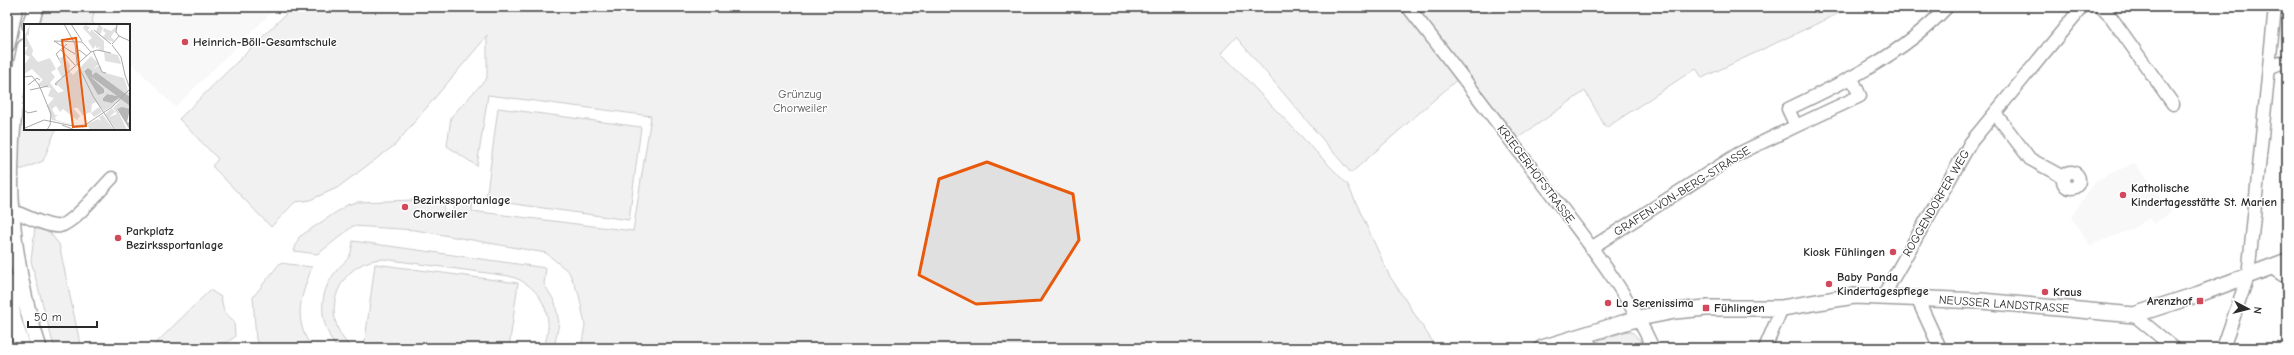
<svg xmlns="http://www.w3.org/2000/svg" width="2294" height="355" viewBox="0 0 2294 355" font-family="'Comic Neue',sans-serif">
<style>
.built{fill:#efefef}
.green{fill:#e0e0e0;stroke:#868686}
.lines{fill:none;stroke-linecap:round;stroke-linejoin:round}
.minor-casing{stroke:#2b2b2b;stroke-width:15}
.major-casing{stroke:#2b2b2b;stroke-width:18}
.minor{stroke:#fff;stroke-width:12}
.major{stroke:#fff;stroke-width:15}
.marked{fill:none;stroke:#e8590c;stroke-width:3;stroke-linejoin:round}
.poi-dot{fill:#d1495b;stroke:#fff;stroke-width:1.5}
.labels{text-anchor:middle;dominant-baseline:central;stroke-width:3;stroke-linejoin:round;paint-order:stroke}
.poi-label{font-size:12px;font-weight:bold;fill:#2b2b2b;stroke:#fff;text-anchor:start}
.park-label{font-size:12px;fill:#585858;stroke:#fff}
.street-label{font-size:12px;fill:#2b2b2b;stroke:#fff}
.inset-road{fill:none;stroke:#aaa;stroke-width:1}
.view{fill:#e8590c;fill-opacity:0.15;stroke:#e8590c;stroke-width:2}
.inset-edge{fill:none;stroke:#2b2b2b;stroke-width:2}
</style>
<rect width="100%" height="100%" fill="#fff"/>
<filter id="ink" filterUnits="userSpaceOnUse"><feTurbulence type="fractalNoise" baseFrequency=".025" numOctaves="2"/><feDisplacementMap in="SourceGraphic" scale="8" xChannelSelector="R" yChannelSelector="G"/><feConvolveMatrix kernelMatrix="1 2 1 2 8 2 1 2 1" color-interpolation-filters="sRGB"/></filter>
<g filter="url(#ink)">
<path class="built" d="M95,7h182l-102,100 -46,-47v-35h-34l-3,-3z
M2134,163l38,48 -18,13 -5,-6 -16,11 -43,16 -19,-28 26,-37z"/>
<path class="green" d="M41,7h54l-3,15 3,3h-59z
M293,7h1112l55,70 -109,96 -115,-136 -15,16 127,132 41,90 47,72 -855,1 4,-23 -6,-30 -10,-23 -23,-19 -131,-23 -62,-4 -35,28 -24,-3 5,-14 48,-32 10,-3 58,-2 30,3 -2,13 10,2 2,-17 18,-1 -1,11 161,20 18,-115 -163,-21 -11,71 -30,-20 4,-29 36,-39v-42l-92,109 -58,43 -27,12 -15,2 -24,25 -59,-61 6,-7 -39,-40z
M1414,7h438l-150,71 -6,-10 -90,60 -21,-37 -67,47z
M25,76v53h31l-13,32 -20,8h-7l3,-54z
M498,108l143,19 -12,93 -143,-20z
M35,227l15,6 9,11 22,104h-26l-2,-5 -22,-82z
M353,241l193,27 -2,16 11,18 4,21 -5,25h-11c14,-30 -2,-64 -34,-72l-126,-17c-46,2 -66,59 -31,89h-15c-17,-22 -20,-52 -3,-74 12,-17 16,-10 19,-33z
M280,263l32,4c-11,30 -20,51 0,81h-48l-8,-8 -3,-43z
M375,264l143,19 -9,65h-145z
M210,290l11,7 3,15 10,9 1,16 -14,9 -10,-1 -3,3h-57z
M1628,331l5,2 14,15h-47l-3,-3 2,-5z"/>
<g class="lines">
<defs>
<path id="minor" d="M1408,7c47,59 92,120 138,180 39,52 80,102 107,161
M2101,7l10,10 62,87
M2269,68l18,-8
M1995,113l35,46 33,18
M1796,126l64,-30 -8,-18
M2063 180a8 8 0 1 1 16 0a8 8 0 1 1-16 0Z
M7,208c12,5 41,20 53,18 14,-3 41,-37 52,-48
M1591,248l147,-94 58,-28 -8,-17c57,-27 115,-55 159,-102
M2272,268l12,8 3,-1
M1883,296l88,-154 111,-135
M1917,298l23,50
M2134,315l40,33
M1582,336l11,12
M1765,348l17,-40
M2223,348l25,-72 27,-269"/>
<path id="major" d="M30,25l6,-18
M7,45l8,-38
M25,47c-23,100 -19,204 14,301
M7,282l7,39 9,27
M1542,348l97,-30 36,-7 31,-3h76l72,-12 127,5 153,14 65,-21 88,-33"/>
</defs>
<use href="#minor" class="minor-casing"/>
<use href="#major" class="major-casing"/>
<use href="#minor" class="minor"/>
<use href="#major" class="major"/>
</g>
</g>
<path d="M0 0H2294V355H0ZM987,162l86,32 6,46 -38,60 -65,4 -57,-29 20,-96z" fill="#fff" fill-opacity=".55" fill-rule="evenodd"/>
<path class="marked" d="M987,162l86,32 6,46 -38,60 -65,4 -57,-29 20,-96z"/>
<g class="poi-dot">
<circle cx="185" cy="42" r="4"/>
<circle cx="2123" cy="195" r="4"/>
<circle cx="405" cy="207" r="4"/>
<circle cx="118" cy="238" r="4"/>
<circle cx="1893" cy="252" r="4"/>
<circle cx="1829" cy="284" r="4"/>
<circle cx="2045" cy="292" r="4"/>
<rect x="2196" y="297" width="8" height="8" rx="2"/>
<circle cx="1608" cy="303" r="4"/>
<rect x="1702" y="304" width="8" height="8" rx="2"/>
</g>
<g class="labels">
<g class="poi-label">
<text x="193" y="42">Heinrich-Böll-Gesamtschule</text>
<text x="2131" y="188">Katholische<tspan x="2131" dy="14">Kindertagesstätte St. Marien</tspan></text>
<text x="413" y="200">Bezirkssportanlage<tspan x="413" dy="14">Chorweiler</tspan></text>
<text x="126" y="231">Parkplatz<tspan x="126" dy="14">Bezirkssportanlage</tspan></text>
<text x="1885" y="252" text-anchor="end">Kiosk Fühlingen</text>
<text x="1837" y="277">Baby Panda<tspan x="1837" dy="14">Kindertagespflege</tspan></text>
<text x="2053" y="292">Kraus</text>
<text x="2192" y="301" text-anchor="end">Arenzhof</text>
<text x="1616" y="303">La Serenissima</text>
<text x="1714" y="308">Fühlingen</text>
</g>
<g class="park-label">
<text x="800" y="94">Grünzug<tspan x="800" dy="14">Chorweiler</tspan></text>
</g>
<g class="street-label">
<text transform="translate(1536 174) rotate(53)">KRIEGERHOFSTRASSE</text>
<text transform="translate(1682 191) rotate(-32)">GRAFEN-VON-BERG-STRASSE</text>
<text transform="translate(1936 203) rotate(-60)">ROGGENDORFER WEG</text>
<text transform="translate(2004 304) rotate(4)">NEUSSER LANDSTRASSE</text>
</g>
</g>
<g transform="translate(24 24)">
<rect width="106" height="106" fill="#fff"/>
<path d="M6,0l-1,11 -3,1 7,14 -1,5 6,7 12,-4 6,11 -5,3 4,5 -5,6 8,10 6,-2 -9,-8 7,-5 -5,-10 4,-3 -3,-6 6,-3 6,9 -1,6 4,4 18,-19 8,8 -6,5 7,-4 2,7 22,6 6,19 -34,-25 -4,3v-4l-4,-3 -4,2 14,25 6,-2v-4l-14,-13 27,20 -10,-2 -4,3 2,4 9,1 5,-4 11,8v3h-13l10,21h-11l-11,-16 7,-6 3,4 -6,5 8,-3 -4,-6 7,-7 -16,10 -8,-9 -4,2 -1,9 8,-6 3,5 -8,5 -4,-5 -7,4 -5,-8h-5l7,8 -3,4 -14,-11 -3,3 -4,-6 -4,3 3,6h3l-3,2 1,3 23,6 -27,-6 -5,-14 7,-8 -6,-2 3,-8 -12,-2 -1,-2 5,-4 -11,-11 -8,5v-9l6,-8 -6,-3 4,-7h-4v-10zM75,0l4,4 -3,7 3,2 3,-4 -3,-2 1,-3 7,3 7,-6 -2,8 -2,-1 -3,5 3,3 -1,2 -8,-3 -6,-4 -3,-4zM61,1l5,2 -2,3 2,3 1,-4 13,12v11l-6,-2 2,-3 -4,1v-3l-3,4 -5,-8 4,-3 -9,-10zM80,28l14,3 3,9 -16,-3zM79,91l11,15h-24l-3,-5 -6,4 2,-3 15,-7 3,2 -2,-4z" fill="#e0e0e0"/>
<path d="M64,44l4,3v4l4,-3 34,25v9l-11,-8 -7,5 -9,-2v-3l4,-4 10,2 -27,-20 14,13v4l-6,2 -14,-24zM98,83l8,2 -3,13 3,1v7l-13,-21z" fill="#b6b6b6"/>
<path class="inset-road" d="M40,0l11,20 2,19 16,33 22,34M47,0l11,17M93,0l-1,8 3,4M70,6l17,14M30,17l28,1 9,10M30,17l21,13M88,20l7,-8 11,5M88,21l9,12 4,18M37,26l14,15M69,27l9,21 4,1M52,28l3,-2 8,6M35,35l-3,-5 11,-10M101,51l5,14M0,53l8,-1 7,9 12,29 -1,11 -3,5M4,61l9,-7 3,2M33,61l-2,-1 36,-32 6,-2 14,3M6,66l18,-4M0,86l4,3 9,-2M38,101l13,5M1,104l19,-8 29,6 12,-1 27,-18 18,-18"/>
<path class="view" d="M52,14l10,88 -13,1 -11,-87z"/>
<rect width="106" height="106" class="inset-edge"/>
</g>
<rect width="2294" height="355" fill="none" stroke="#fff" stroke-width="24"/>
<rect x="12" y="12" width="2270" height="331" fill="none" stroke="#2b2b2b" stroke-width="1.5" filter="url(#ink)"/>
<g transform="translate(2248 309) rotate(97)" stroke="#ffffff" stroke-width="3" paint-order="stroke">
<path d="M0-3L7 15L0 10L-7 15Z" fill="#2b2b2b"/>
<text y="-6" font-size="11" font-weight="bold" text-anchor="middle" fill="#2b2b2b">N</text>
</g>
<path d="M28 321v6h69v-6" fill="none" stroke="#2b2b2b" stroke-width="2"/>
<text x="34" y="321" font-size="12" fill="#2b2b2b" stroke="#ffffff" stroke-width="3" paint-order="stroke">50 m</text>
</svg>
